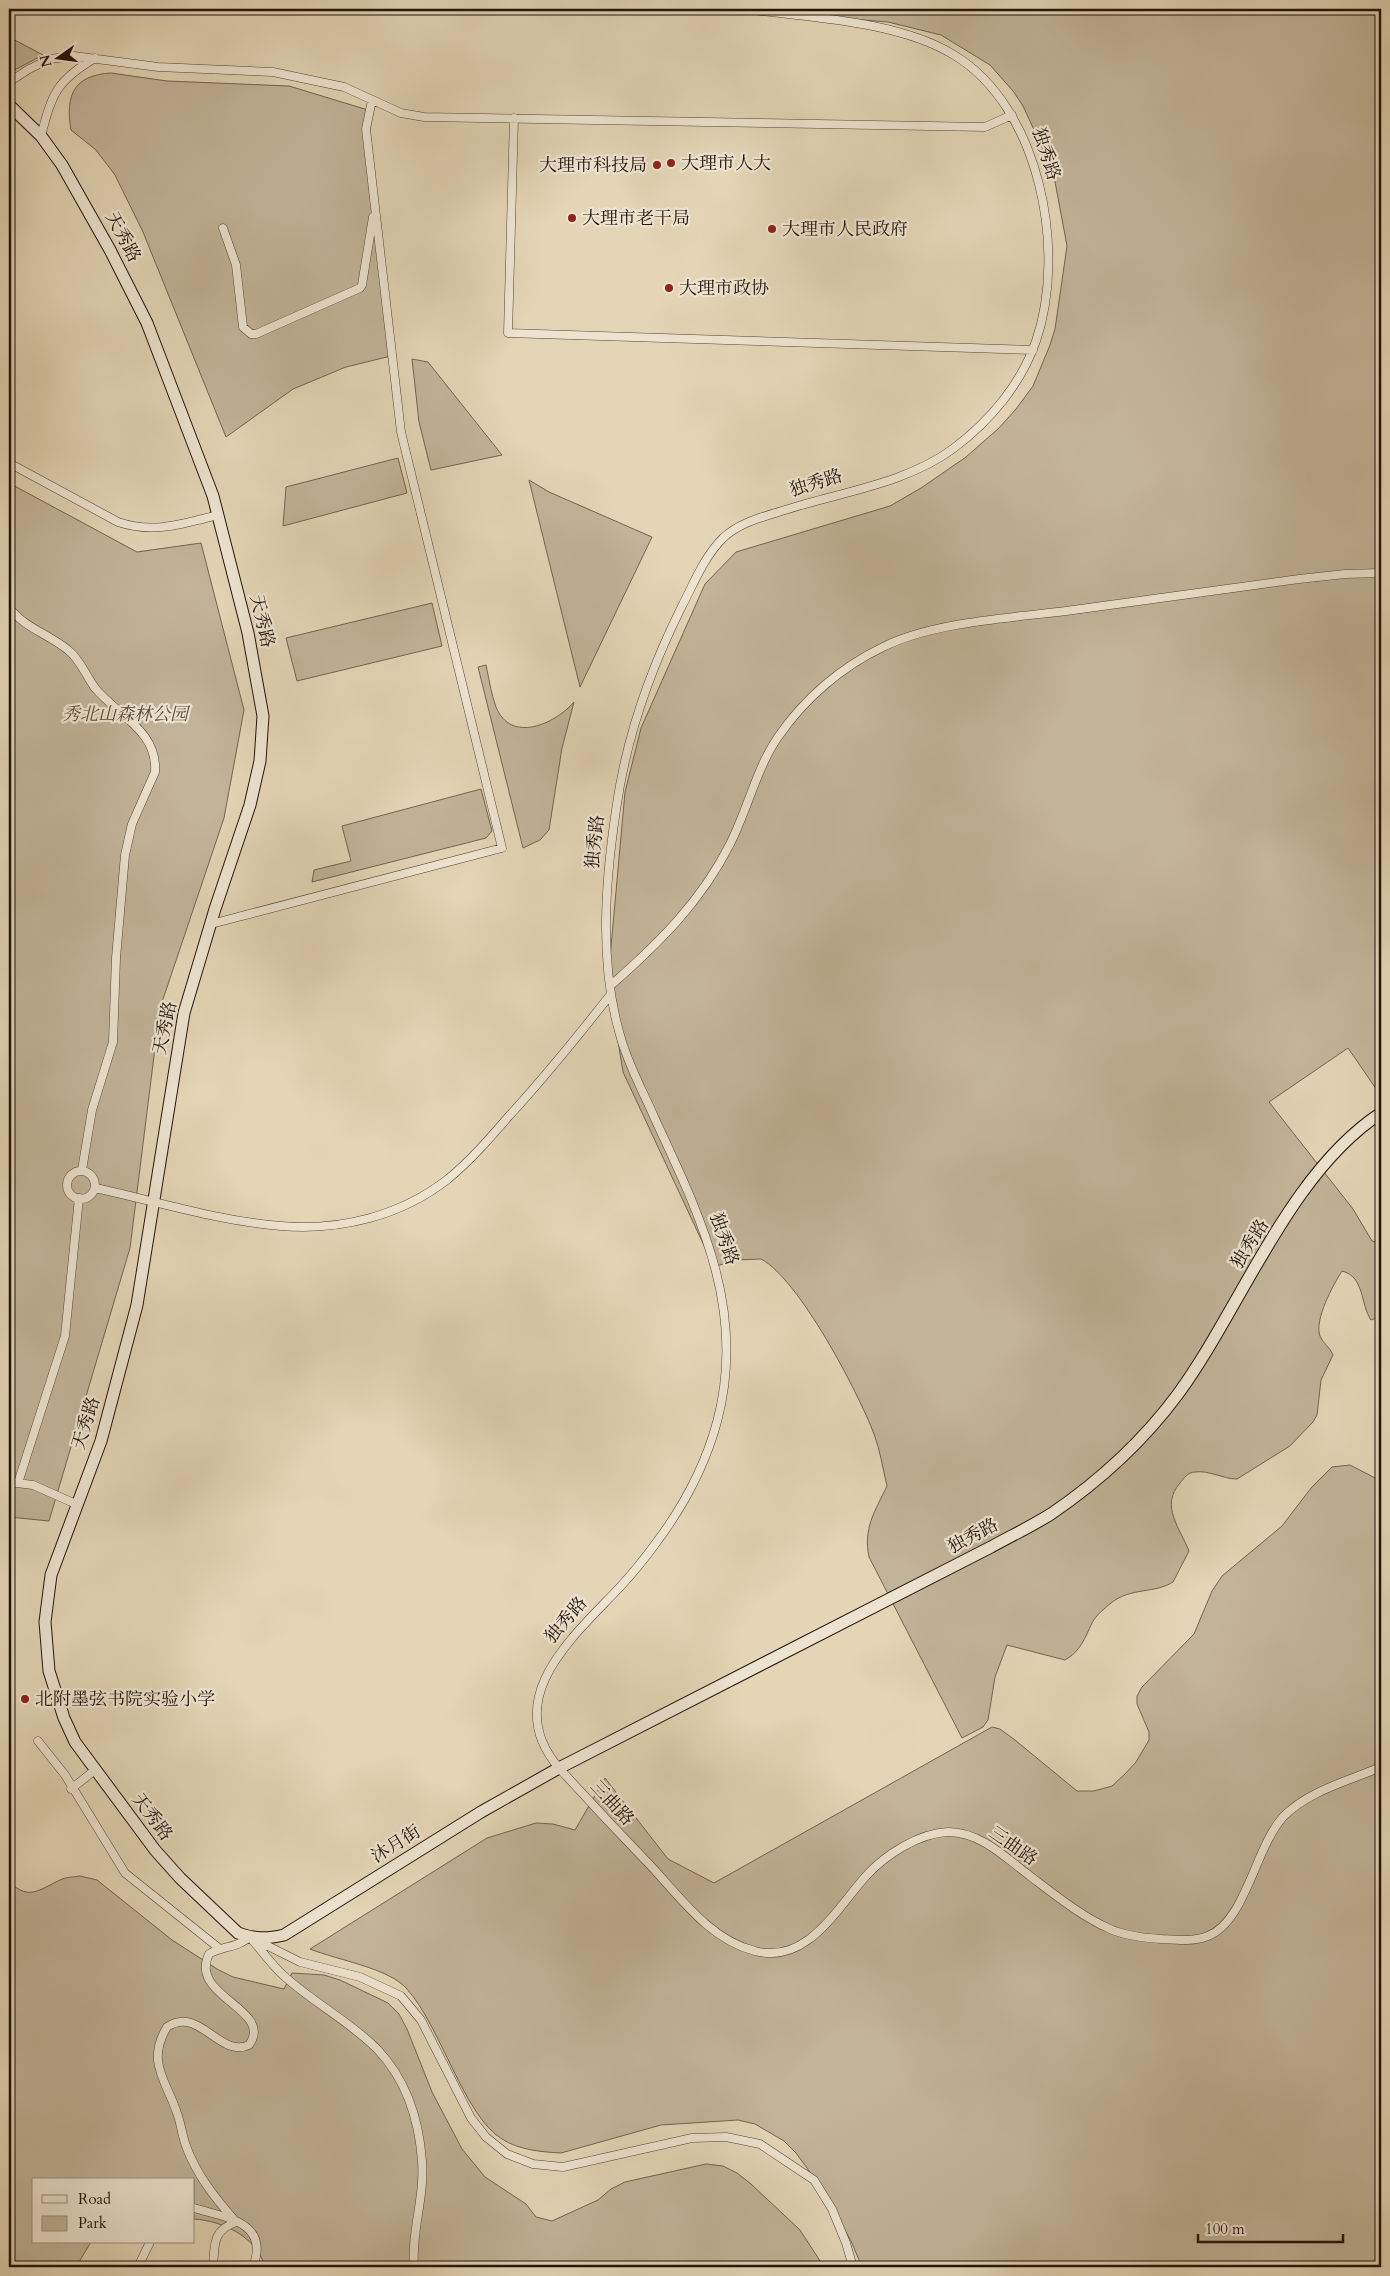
<svg xmlns="http://www.w3.org/2000/svg" width="1390" height="2276" viewBox="0 0 1390 2276" font-family="Cardo,'Noto Serif SC',serif">
<style>
.green{fill:#c2b499;stroke:#726451}
.lines{fill:none;stroke-linecap:round;stroke-linejoin:round}
.street-casing{stroke:#524434;stroke-width:9}
.secondary-casing{stroke:#211409;stroke-width:13}
.street{stroke:#ede4d0;stroke-width:8}
.secondary{stroke:#ede4d0;stroke-width:11}
.poi-dot{fill:#8f2418;stroke:#ede4d0;stroke-width:2}
.labels{text-anchor:middle;dominant-baseline:central;stroke-width:4.5;stroke-linejoin:round;paint-order:stroke}
.street-label{font-size:18px;fill:#211409;stroke:#ede4d0}
.poi-label{font-size:18px;fill:#211409;stroke:#ede4d0;text-anchor:start}
.park-label{font-size:18px;font-style:italic;fill:#594c3b;stroke:#ede4d0}
</style>
<rect width="100%" height="100%" fill="#e3d5b6"/>
<filter id="stains"><feTurbulence type="fractalNoise" baseFrequency=".004" numOctaves="4"/><feColorMatrix values="0 0 0 0 .2 0 0 0 0 .09 0 0 0 0 .02 0 0 0 .5 -.17"/></filter>
<radialGradient id="worn" r=".72"><stop offset=".6" stop-color="#630" stop-opacity="0"/><stop offset="1" stop-color="#630" stop-opacity=".3"/></radialGradient>
<path class="green" d="M782,9h599v1087l-33,-48 -79,54 84,107 19,32 9,2v73l-10,4c-11,-16 -6,-43 -29,-49 -9,14 -28,49 -22,65 3,8 10,11 13,19l-12,25 -4,35 -4,7 -23,24 -53,33c-14,0 -28,-9 -42,-7 -7,0 -11,6 -15,11 -20,23 0,45 9,68l-16,31c-19,12 -42,5 -62,21 -7,6 -15,12 -19,20 -7,15 -12,29 -27,37l-58,-15 -12,32 -7,43 -5,7 -21,11 -93,-181c-6,-29 6,-46 18,-71 -4,-17 -7,-36 -13,-52 -16,-42 -75,-155 -113,-175l-26,1 -21,7 -91,-195 -15,-92 17,-188 16,-64 64,-144 31,-32 154,-46 31,-18 45,-31 33,-29 17,-19 17,-23 17,-41 5,-16 12,-83 -14,-75 -30,-65 -10,-15 -23,-26 -49,-30 -53,-13 -50,-4z
M9,37l34,18 -34,18z
M111,73l56,8 122,5 79,24 23,246 -45,11 -53,22 -67,48 -83,-205 -28,-57 -19,-25 -25,-20c-6,-35 3,-55 40,-57z
M412,359l16,3 74,93 -71,15 -12,-48z
M398,458l9,35 -124,33 3,-39z
M529,480l20,12 103,45 -72,150z
M9,483l128,69 64,-9 43,167 -20,108 -64,190 -30,240 -81,273 -40,-4z
M432,603l10,43 -145,35 -11,-43z
M486,665c3,13 5,29 10,42 15,37 59,17 78,-5l-12,46 -13,82 -9,10 -17,8 -45,-181z
M481,789l11,42 -6,7 -174,44 2,-12 37,-9 -9,-35z
M1350,1465l31,16v786h-519l-11,-26 -31,-55 -24,-33 -12,-12 -29,-17 -17,-4 -77,5 -100,28c-19,-1 -42,-3 -59,-14 -38,-23 -61,-112 -95,-150 -18,-21 -70,-29 -97,-40l177,-111 49,-15 17,1 22,6 30,-52 63,81 46,24 278,-156 8,2 15,11 62,51h17l18,-5 13,-12 11,-12 13,-22v-8l-12,-28v-8l5,-9 52,-53 18,-43 10,-15 60,-50 29,-38 21,-21z
M80,1876l17,4 75,60 45,29 16,8 51,12 8,-16 32,2 16,5 48,23 11,11 8,15 25,63 30,57 23,28 41,27 10,13 16,4 46,-21 13,-11 14,-7 81,-18 17,2 14,7 14,11 49,46 24,37h-559c-8,-30 -42,-46 -71,-48v-39h-160v62h57l-15,25h-67v-386c21,23 34,5 56,-3 4,-1 10,-1 15,-2z"/>
<g class="lines">
<defs>
<path id="street" d="M745,9c63,8 154,12 209,46 86,52 113,196 82,286 -15,43 -46,80 -82,107 -48,36 -114,44 -169,62 -22,7 -45,12 -62,28 -19,19 -29,45 -41,68 -33,66 -56,131 -66,204 -11,73 -17,153 4,225 8,30 23,56 35,84 46,99 92,192 62,303 -12,44 -34,85 -61,121 -11,15 -23,30 -36,44 -46,49 -121,111 -61,181 30,33 60,65 91,97 30,32 60,75 105,86 52,14 82,-43 111,-75 19,-21 53,-43 82,-44 33,0 58,26 82,44 25,19 51,40 80,53 16,7 33,9 51,10 16,1 32,3 47,-3 38,-15 47,-88 75,-119 25,-26 65,-36 98,-50
M9,82l20,-13 21,-10 24,-3 84,11 115,5 71,15 57,26 23,4 561,10 27,-12
M514,118l-6,215 525,17
M41,136c11,-42 15,-55 54,-78
M223,228l13,37 7,62 8,7h5l104,-46 2,-3 11,-68
M9,463l109,59c35,12 65,2 100,-7
M9,607c15,21 40,27 59,43 12,9 18,26 27,38 22,27 63,43 60,84l-23,52 -7,31 -9,103 -3,84 -21,68 -10,60
M211,924l291,-76 -101,-416 -35,-303 6,-29
M610,986c48,-42 91,-84 120,-142 18,-35 26,-75 48,-107 26,-38 63,-70 105,-90 50,-25 127,-29 183,-36 78,-10 155,-22 233,-32l46,-5 36,-1
M67 1185a14 14 0 1 1 28 0a14 14 0 1 1-28 0Z
M95,1188c61,13 123,33 186,38 59,5 120,-10 167,-47 23,-19 42,-41 61,-63 36,-39 69,-80 102,-122
M9,1482l24,3 43,19
M18,1483l47,-147 14,-138
M38,1741l27,34 60,98 95,76
M71,1789l24,-19
M254,1939l46,23 60,15 41,19 20,24 50,98 15,19 21,17 26,10 30,3 129,-29 34,-1 34,7 54,36 18,29 14,34 7,24
M253,1941c10,11 19,24 30,34 29,27 68,47 95,75 29,31 41,70 44,111 3,36 -11,71 -8,106
M194,2208c33,10 76,14 59,59
M138,2267l12,-25
M213,2267c2,-23 -1,-36 23,-45 -20,-23 -39,-46 -50,-76 -4,-11 -5,-22 -9,-33 -11,-33 -31,-51 -10,-86 32,-22 53,32 82,18 26,-36 -61,-48 -40,-91 15,-9 26,-5 41,-17"/>
<path id="secondary" d="M9,105l32,31 21,29 48,85 37,73 66,173 35,137 15,83 -3,45 -10,44 -35,104 -31,104 -47,292 -36,136 -50,134 -6,47 4,49 15,47 11,24 80,108 25,28 58,55c16,6 29,6 46,2l197,-123 78,-44 432,-221c20,-11 41,-21 60,-33 47,-32 93,-74 127,-120 63,-86 111,-221 203,-281"/>
</defs>
<use href="#street" class="street-casing"/>
<use href="#secondary" class="secondary-casing"/>
<use href="#street" class="street"/>
<use href="#secondary" class="secondary"/>
</g>
<g class="poi-dot">
<circle cx="671" cy="163" r="5"/>
<circle cx="657" cy="165" r="5"/>
<circle cx="572" cy="218" r="5"/>
<circle cx="772" cy="229" r="5"/>
<circle cx="669" cy="288" r="5"/>
<circle cx="25" cy="1699" r="5"/>
</g>
<g class="labels">
<g class="street-label">
<text transform="translate(1046 154) rotate(72)">独秀路</text>
<text transform="translate(123 237) rotate(62)">天秀路</text>
<text transform="translate(816 483) rotate(-17)">独秀路</text>
<text transform="translate(262 621) rotate(77)">天秀路</text>
<text transform="translate(595 842) rotate(-84)">独秀路</text>
<text transform="translate(165 1028) rotate(-78)">天秀路</text>
<text transform="translate(724 1239) rotate(71)">独秀路</text>
<text transform="translate(1250 1244) rotate(-58)">独秀路</text>
<text transform="translate(86 1423) rotate(-72)">天秀路</text>
<text transform="translate(973 1536) rotate(-28)">独秀路</text>
<text transform="translate(566 1620) rotate(-49)">独秀路</text>
<text transform="translate(612 1803) rotate(47)">三曲路</text>
<text transform="translate(152 1817) rotate(53)">天秀路</text>
<text transform="translate(396 1844) rotate(-32)">沐月街</text>
<text transform="translate(1013 1846) rotate(35)">三曲路</text>
</g>
<g class="poi-label">
<text x="681" y="163">大理市人大</text>
<text x="647" y="165" text-anchor="end">大理市科技局</text>
<text x="582" y="218">大理市老干局</text>
<text x="782" y="229">大理市人民政府</text>
<text x="679" y="288">大理市政协</text>
<text x="35" y="1699">北附墨弦书院实验小学</text>
</g>
<g class="park-label">
<text x="125" y="714">秀北山森林公园</text>
</g>
</g>
<rect width="1390" height="2276" fill="none" stroke="#e3d5b6" stroke-width="30"/>
<rect x="10" y="10" width="1370" height="2256" fill="none" stroke="#211409" stroke-width="2.5"/>
<rect x="15" y="15" width="1360" height="2246" fill="none" stroke="#211409"/>
<rect x="32" y="2178" width="162" height="65" fill="#ede4d0" stroke="#9b9180"/>
<rect x="42" y="2195" width="25" height="8" fill="#ede4d0" stroke="#9b9180"/>
<text x="78" y="2204" font-size="15" fill="#211409">Road</text>
<rect x="42" y="2216" width="25" height="15" fill="#c2b499" stroke="#9b9180"/>
<text x="78" y="2228" font-size="15" fill="#211409">Park</text>
<g transform="translate(58 58) rotate(256)" stroke="#ede4d0" stroke-width="4" paint-order="stroke">
<path d="M0-4L9 19L0 12L-9 19Z" fill="#211409"/>
<text y="-8" font-size="14" font-weight="bold" text-anchor="middle" fill="#211409">N</text>
</g>
<path d="M1198 2234v8h145v-8" fill="none" stroke="#211409" stroke-width="2.5"/>
<text x="1205" y="2234" font-size="15" fill="#211409" stroke="#ede4d0" stroke-width="4" paint-order="stroke">100 m</text>
<rect width="100%" height="100%" filter="url(#stains)"/>
<rect width="100%" height="100%" fill="url(#worn)"/>
</svg>
